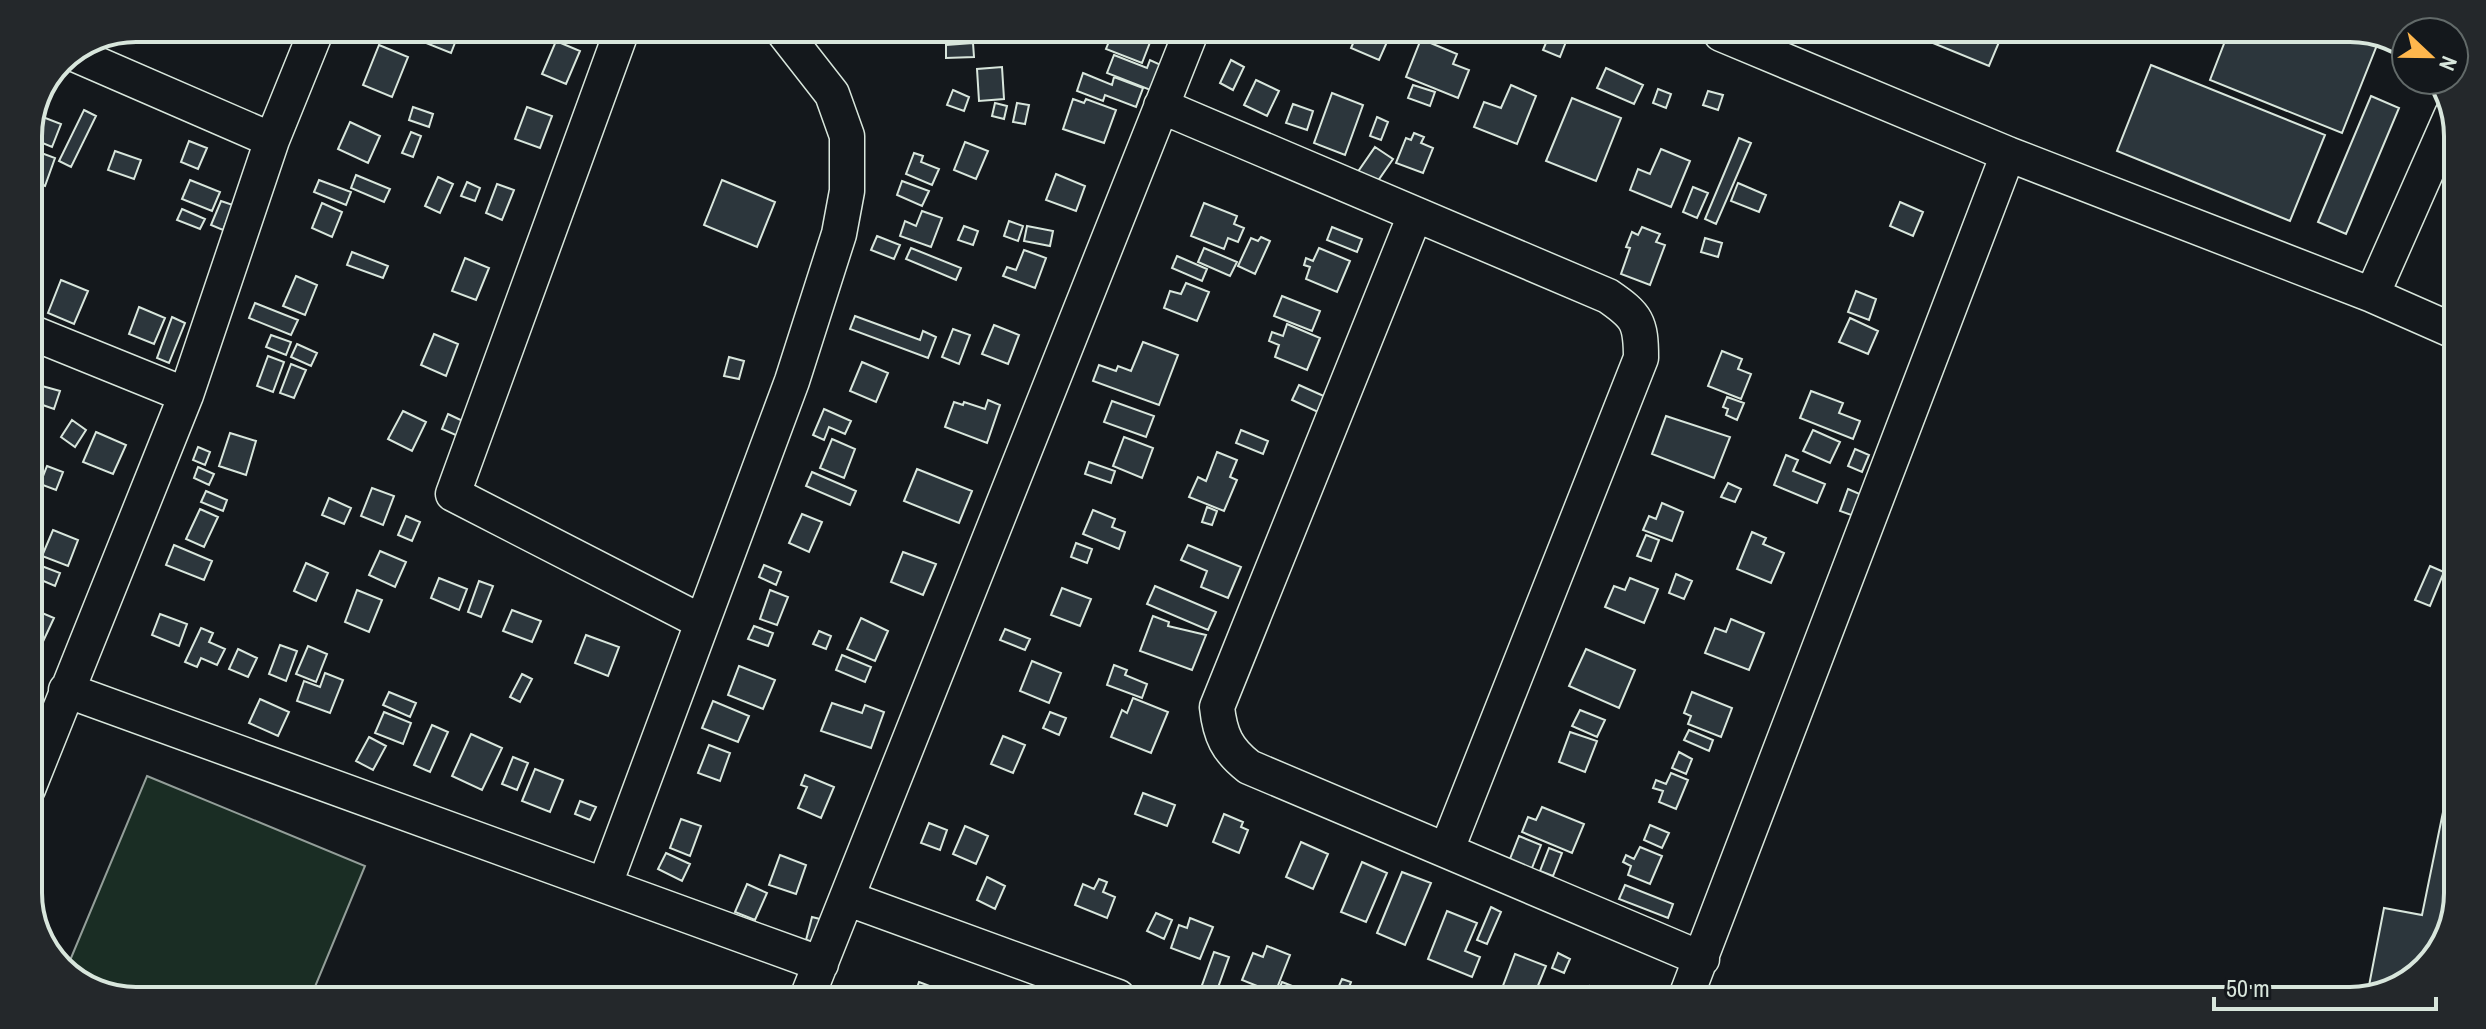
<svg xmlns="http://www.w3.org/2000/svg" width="2486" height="1029" viewBox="0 0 2486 1029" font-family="'Archivo Narrow',sans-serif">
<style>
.green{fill:#1a2d24;stroke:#939e99;stroke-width:2}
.building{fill:#2c363c;stroke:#d8e6dc;stroke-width:2}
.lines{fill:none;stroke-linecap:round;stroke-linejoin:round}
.minor-casing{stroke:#d8e6dc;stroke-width:37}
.minor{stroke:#14181c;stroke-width:34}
.rim{fill:none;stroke:#d8e6dc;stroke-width:4}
</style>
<rect width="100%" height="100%" fill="#14181c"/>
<path class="green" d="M147,776l218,90 -53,128 -217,-1 -29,-23z"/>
<path class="building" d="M432,29l28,1 -9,23 -25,-10z
M1107,31l47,1 -12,31 -36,-14 6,-15z
M1358,32l33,1 -12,27 -28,-12z
M1550,33l19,1 -9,23 -17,-7z
M1911,34l91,1 -13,31z
M2227,36h126l24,9 -35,88 -132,-53z
M1421,39l36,15 -4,10 16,6 -11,28 -52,-21z
M556,41l24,10 -14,33 -24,-10z
M973,43l1,14 -28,1v-13z
M379,45l29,12 -16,40 -29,-12z
M1114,55l33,13 3,-8 13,6 -10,25 -46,-18z
M1231,60l13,7 -11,23 -13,-7z
M2151,65l174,70 -35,86 -173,-70z
M1002,67l2,32 -25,2 -2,-32z
M1606,68l37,17 -9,19 -37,-16z
M1083,73l29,12 2,-8 29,11 -7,19 -31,-12 -2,6 -26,-10z
M1256,80l23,11 -12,25 -23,-11z
M1413,85l22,7 -5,14 -22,-8z
M1511,85l25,11 -19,48 -43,-17 10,-25 17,6z
M1658,89l13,5 -5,14 -13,-5z
M953,90l16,7 -5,14 -17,-6z
M1708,91l15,4 -5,15 -15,-5z
M1332,93l31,12 -18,50 -31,-12z
M2371,96l28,12 -53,126 -28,-12z
M1572,98l49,20 -25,63 -50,-20z
M1073,99l11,4 2,-4 30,11 -12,33 -41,-14z
M995,103l12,3 -3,13 -12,-3z
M1017,103l12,2 -4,19 -12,-2z
M1293,104l20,7 -6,19 -21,-7z
M413,107l20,7 -4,13 -20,-7z
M527,107l25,9 -12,32 -25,-9z
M84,110l12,6 -25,51 -12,-6z
M35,114l26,10 -9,23 -24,-10z
M1377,117l11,5 -7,18 -11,-4z
M350,122l30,14 -12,27 -30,-14z
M411,132l10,4 -8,21 -11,-4z
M1414,133l10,4 -3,6 12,5 -10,25 -27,-10 10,-25 5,2z
M1739,138l12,5 -35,81 -11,-5z
M189,141l18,7 -9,21 -17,-7z
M965,142l23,9 -12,28 -22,-9z
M1375,147l18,12 -18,26 -18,-12z
M28,148l27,10 -10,28 -17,-6z
M1661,149l29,12 -19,46 -41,-17 8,-21 12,5z
M115,151l26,9 -7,19 -26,-9z
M914,153l9,3 -2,6 18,7 -7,16 -26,-11z
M1056,174l29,12 -9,25 -30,-11z
M356,175l34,14 -6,13 -33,-14z
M438,177l15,7 -13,29 -15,-7z
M190,180l30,12 -8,19 -30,-12z
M319,180l32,12 -5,13 -32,-13z
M722,180l53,22 -18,45 -53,-22z
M902,181l27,10 -7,15 -25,-11z
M467,182l13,6 -5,13 -14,-5z
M1738,183l28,12 -7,17 -28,-11z
M497,184l17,6 -12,30 -16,-7z
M1693,187l15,6 -11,25 -14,-6z
M221,201l12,4 -10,25 -12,-5z
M1900,202l23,10 -10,24 -23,-10z
M322,203l20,9 -10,25 -20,-9z
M1204,203l33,13 -3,8 10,4 -6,14 -10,-4 -4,11 -33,-13z
M182,209l23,10 -5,10 -23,-9z
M922,211l20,7 -11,29 -31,-11 5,-15 11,5z
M1009,221l14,5 -5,15 -14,-5z
M964,226l14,5 -5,14 -15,-5z
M1027,226l26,5 -3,15 -26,-5z
M1332,227l30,12 -5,13 -30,-12z
M1642,227l18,7 -4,8 9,3 -15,40 -29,-11 9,-26 -4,-1 6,-15 6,3z
M877,236l23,9 -6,14 -23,-9z
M1261,237l9,4 -15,33 -17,-8 13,-28 7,3z
M1705,238l17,5 -4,14 -17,-5z
M911,248l50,20 -5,12 -50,-21z
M1204,248l33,14 -7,14 -32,-14z
M1319,248l31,13 -13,31 -31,-13 4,-12 -6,-2 2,-7 7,3z
M1024,250l22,8 -11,30 -32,-12 4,-9 9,3z
M352,252l36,14 -5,12 -36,-13z
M1177,256l30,13 -5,12 -30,-13z
M465,258l24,10 -13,32 -24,-9z
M296,276l21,9 -12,30 -22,-9z
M61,280l27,11 -14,33 -26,-11z
M1186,283l23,9 -12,29 -33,-13 6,-17 11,3z
M1856,291l20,8 -7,21 -21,-8z
M1282,296l38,15 -8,20 -38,-15z
M255,303l43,17 -7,15 -42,-17z
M139,307l26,11 -11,26 -25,-10z
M855,316l65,24 3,-9 13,6 -8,21 -78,-29z
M172,317l13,6 -16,40 -12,-5z
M1850,318l28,13 -10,23 -29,-12z
M1287,324l33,14 -13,32 -32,-13 4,-12 -10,-4 3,-9 11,4z
M994,325l25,10 -11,29 -26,-10z
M953,329l17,6 -11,29 -17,-7z
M434,334l24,10 -12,32 -25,-11z
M271,335l20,7 -5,13 -20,-8z
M1143,342l35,13 -19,50 -66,-24 6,-16 17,6 2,-5 13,5z
M297,344l20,9 -6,13 -20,-9z
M1722,351l20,8 -4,10 13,5 -10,25 -33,-13z
M268,356l16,6 -11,30 -16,-6z
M729,357l15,4 -5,18 -15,-3z
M862,362l26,11 -12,29 -26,-11z
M291,364l15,6 -12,28 -14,-5z
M1299,385l27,12 -8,15 -26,-12z
M42,386l18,5 -6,18 -17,-6z
M1811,391l32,12 -4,10 21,8 -7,18 -53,-21z
M1727,397l17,6 -7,17 -11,-5 2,-6 -5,-2z
M988,400l12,5 -13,38 -42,-16 9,-25 9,3 1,-3 21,7z
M1112,401l42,15 -8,21 -42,-15z
M824,409l27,12 -6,13 -16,-7 -5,13 -11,-5z
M403,411l23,11 -14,29 -24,-12z
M448,414l17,8 -7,14 -16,-7z
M1666,416l64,21 -16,41 -62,-24z
M72,420l14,10 -11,17 -14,-10z
M1241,430l27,11 -5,13 -27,-11z
M1813,430l27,12 -10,21 -27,-12z
M96,432l30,13 -13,29 -30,-12z
M230,433l26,8 -10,34 -27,-9z
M1124,437l29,11 -11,30 -29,-12z
M832,439l23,10 -11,29 -24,-10z
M198,447l12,5 -5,13 -12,-5z
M1855,449l14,6 -7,17 -14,-6z
M1217,452l20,8 -7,17 7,3 -13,31 -35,-14 9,-20 8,4z
M1786,455l12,5 -5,11 32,13 -8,19 -43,-18z
M1089,462l26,9 -4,12 -26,-9z
M47,466l16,6 -7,18 -16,-6z
M198,467l16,7 -5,11 -15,-7z
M917,469l55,22 -13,32 -55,-22z
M812,472l44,19 -6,14 -44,-19z
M1728,483l13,6 -6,13 -14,-5z
M372,488l22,8 -11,29 -22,-9z
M1848,489l14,6 -8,21 -14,-5z
M206,491l21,9 -4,11 -22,-9z
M329,498l22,10 -7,16 -22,-9z
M1662,503l21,9 -11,29 -29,-11 6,-14 7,3z
M1207,507l10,4 -5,14 -10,-3z
M200,509l18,8 -14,30 -18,-8z
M1093,510l22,9 -3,8 13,5 -6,17 -36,-15z
M802,514l20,8 -13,30 -20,-9z
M406,516l14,6 -8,19 -14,-6z
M53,530l25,10 -10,26 -26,-10z
M1752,532l14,6 -3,6 21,9 -13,30 -34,-14z
M28,533l12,6 -12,24z
M1646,535l13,5 -8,21 -14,-5z
M1076,543l16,6 -5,14 -16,-6z
M174,545l38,16 -8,19 -38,-15z
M1188,545l53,22 -13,31 -27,-11 6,-16 -26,-11z
M380,551l26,11 -11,25 -26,-12z
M903,552l33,12 -13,31 -32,-13z
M306,563l22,10 -12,28 -22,-10z
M39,565l21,8 -5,13 -21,-9z
M764,565l17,7 -5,13 -17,-8z
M2430,566l14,6 -14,34 -15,-6z
M1676,574l16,7 -8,18 -15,-6z
M439,578l28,11 -8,21 -28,-12z
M1630,578l28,11 -14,34 -39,-16 9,-21 11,4z
M479,581l14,5 -12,31 -13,-5z
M1155,586l61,26 -8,18 -61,-26z
M1062,588l29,11 -11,27 -29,-11z
M357,590l25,10 -13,32 -24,-10z
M770,590l18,7 -11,28 -17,-6z
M28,607l26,11 -14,30 -12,-5z
M512,610l29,11 -9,21 -29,-11z
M160,614l27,10 -8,22 -27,-11z
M1153,616l16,6 -1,4 38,9 -14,35 -52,-19z
M861,618l27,13 -13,30 -28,-12z
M1731,619l33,14 -15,37 -44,-17 10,-25 11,4z
M754,626l19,7 -5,13 -20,-7z
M201,628l12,5 -4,9 16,7 -8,16 -16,-7 -4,9 -12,-5z
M1005,629l25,10 -5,11 -25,-10z
M819,631l12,5 -5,13 -13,-5z
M586,635l33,12 -11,29 -33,-13z
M280,645l17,6 -11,30 -17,-7z
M308,646l19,8 -11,28 -20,-8z
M238,649l19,9 -9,19 -19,-8z
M1586,649l49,21 -16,38 -50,-22z
M842,655l29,12 -6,15 -29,-12z
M1032,661l29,12 -12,30 -29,-12z
M1114,665l13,5 -2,5 22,9 -5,14 -35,-13z
M739,666l36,14 -12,29 -35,-14z
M325,673l18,7 -13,33 -33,-12 7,-20 16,6z
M522,674l10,5 -12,23 -10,-5z
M389,692l27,11 -6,14 -27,-12z
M1692,692l40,16 -11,29 -33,-13 3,-8 -7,-3z
M1133,698l35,14 -17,41 -40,-16 11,-27 5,3z
M260,699l29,13 -11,24 -29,-13z
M713,701l36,15 -11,26 -36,-14z
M832,703l30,10 3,-8 19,7 -13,36 -50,-17z
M1580,710l25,10 -8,17 -25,-11z
M384,712l27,11 -8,21 -28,-11z
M1050,712l16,6 -7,17 -16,-7z
M432,725l16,7 -18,40 -16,-7z
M1689,730l24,10 -4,11 -25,-11z
M1570,732l27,9 -12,31 -26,-10z
M471,734l31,14 -20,42 -30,-14z
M1003,736l22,9 -12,28 -22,-9z
M369,737l17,9 -13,24 -17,-9z
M709,745l21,8 -10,28 -22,-8z
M1679,752l13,7 -6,15 -14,-6z
M513,757l15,6 -11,27 -15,-6z
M535,769l28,11 -13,32 -28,-11z
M1671,773l17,7 -12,29 -17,-7 4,-11 -10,-3 3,-8 10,4z
M805,775l29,12 -13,31 -23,-10 9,-21 -6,-2z
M1143,793l32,12 -8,21 -32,-12z
M580,801l16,6 -6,13 -15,-6z
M1542,807l42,17 -12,29 -50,-21 6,-15 8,3z
M2443,812l8,1 -1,121 -40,48 -43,14 17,-88 38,7z
M1224,814l19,8 -2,5 7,3 -9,23 -26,-11z
M681,819l20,7 -11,30 -20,-8z
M929,823l18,7 -7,20 -19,-7z
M1650,825l19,8 -7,15 -18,-8z
M965,826l23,10 -12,28 -23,-10z
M1519,836l22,9 -11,28 -22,-9z
M1301,842l27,12 -15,35 -27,-12z
M1640,847l22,9 -12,28 -22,-9 3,-9 -8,-4 3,-7 8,4z
M1549,848l13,5 -9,23 -13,-5z
M666,853l24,11 -8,17 -24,-12z
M780,855l26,10 -10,29 -27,-9z
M1362,862l25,11 -21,49 -25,-10z
M1402,872l29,11 -26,62 -28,-12z
M987,877l18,9 -10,23 -18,-9z
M1099,879l8,3 -4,10 12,5 -8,21 -32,-13 8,-21 11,5z
M747,884l20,9 -12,27 -20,-8z
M1625,885l48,19 -5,14 -49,-19z
M1491,907l10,5 -14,32 -10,-4z
M1447,911l30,12 -12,28 15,6 -8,20 -44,-18z
M1156,913l16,7 -8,19 -17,-8z
M812,917l12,3 -6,23 -12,-3z
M1190,918l23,9 -13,32 -29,-11 8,-23 8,3z
M1267,946l23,9 -15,38 -33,-13 11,-27 10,4z
M1214,952l15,5 -13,36 -15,-5z
M1558,953l12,6 -6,14 -12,-5z
M1515,954l31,12 -13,32h-15l-17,-7z
M1342,979l9,3 -4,11 12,4h-25z
M919,982l16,6 -3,8h-18z
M1282,982l18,7 -4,8h-20z
M1590,986l29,11v1h-34z"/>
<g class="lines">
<defs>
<path id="minor" d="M622,30l-169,464 249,128
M1721,34l287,120 364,141 84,37
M74,54l198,86
M1161,106l447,190c29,20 33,26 33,62l-194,491
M1415,215l-198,492c3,28 10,43 32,60l453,192
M2372,295l80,-181
M28,331l158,64
M66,690l755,274
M28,789l158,-394 86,-255 45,-111
M605,884l187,-503 47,-147 8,-43v-55l-15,-42 -50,-64
M849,899l269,98
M808,995l383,-963
M1685,999l323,-845"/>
</defs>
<use href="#minor" class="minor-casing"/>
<use href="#minor" class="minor"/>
</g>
<path d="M0 0H2486V1029H0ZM136 42H2350A94 94 0 0 1 2444 136V893A94 94 0 0 1 2350 987H136A94 94 0 0 1 42 893V136A94 94 0 0 1 136 42Z" fill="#24282b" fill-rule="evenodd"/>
<path class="rim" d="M136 42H2350A94 94 0 0 1 2444 136V893A94 94 0 0 1 2350 987H136A94 94 0 0 1 42 893V136A94 94 0 0 1 136 42Z"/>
<g transform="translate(2430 56) rotate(112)"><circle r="38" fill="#14181c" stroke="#626a69" stroke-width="2"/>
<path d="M0-6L14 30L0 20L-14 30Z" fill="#ffb74d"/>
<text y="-12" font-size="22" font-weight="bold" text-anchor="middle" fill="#d8e6dc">N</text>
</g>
<path d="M2214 997v12h222v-12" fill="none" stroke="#d8e6dc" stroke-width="4"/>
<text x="2226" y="997" font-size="24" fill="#d8e6dc" stroke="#14181c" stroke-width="6" paint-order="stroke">50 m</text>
</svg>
